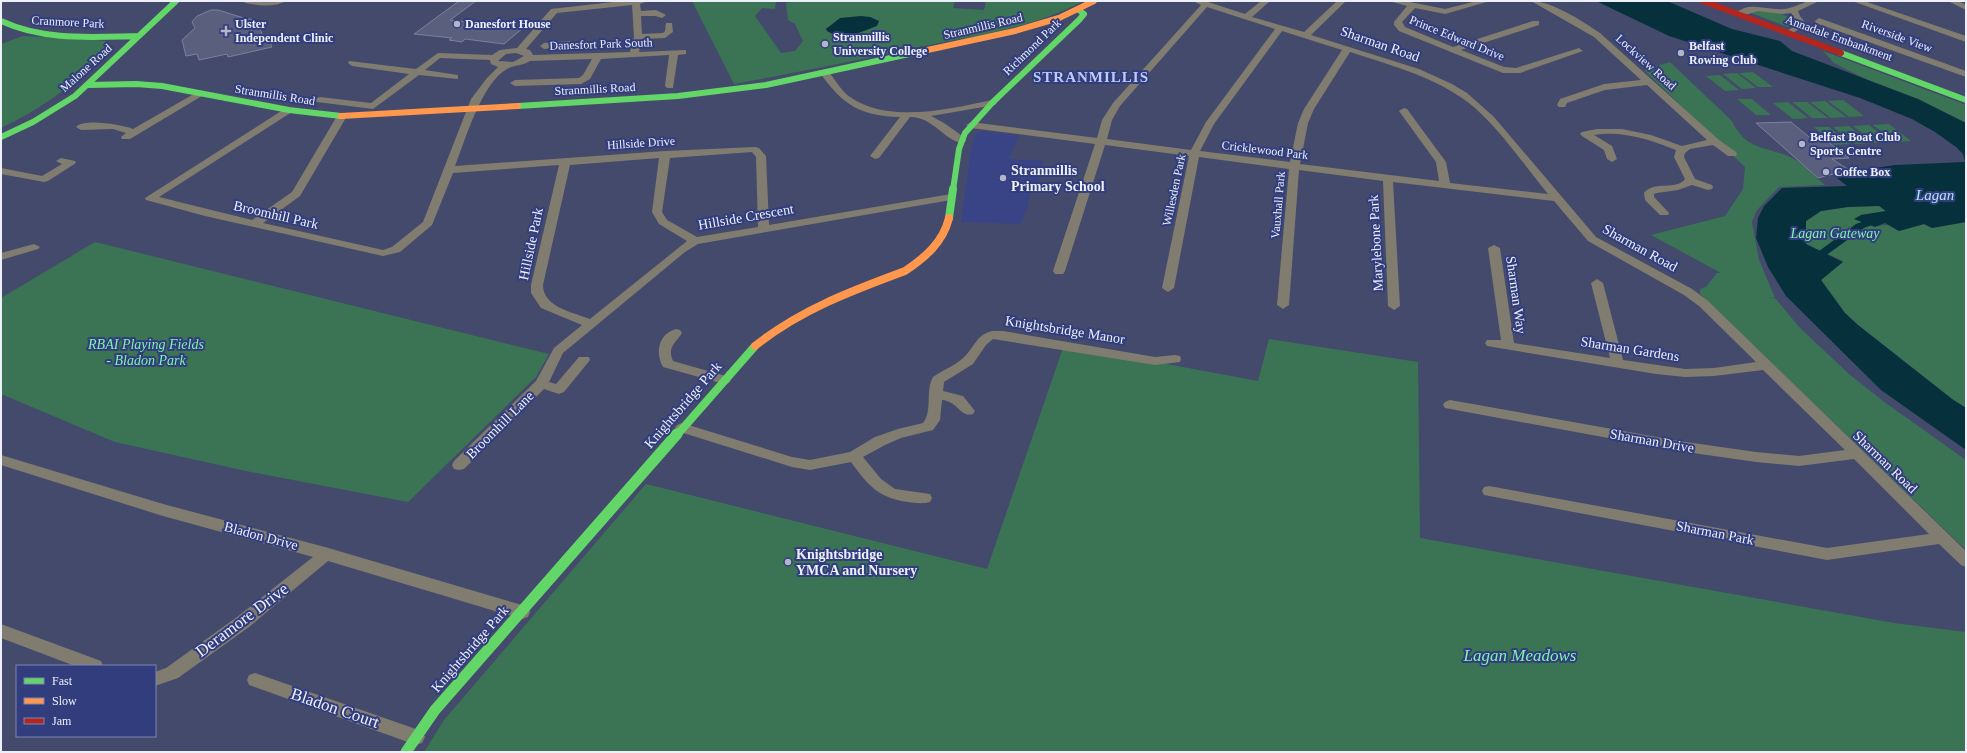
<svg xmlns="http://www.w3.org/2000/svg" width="1967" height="753" viewBox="0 0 1967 753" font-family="Georgia,serif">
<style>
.built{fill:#394487}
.green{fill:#3b7454;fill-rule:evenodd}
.water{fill:#06313c}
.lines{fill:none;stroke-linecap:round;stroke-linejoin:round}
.canal{fill:#06313c;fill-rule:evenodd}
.building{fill:#5a5f7e;stroke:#7a809d}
.street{fill:#817c70;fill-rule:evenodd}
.fast-far2{stroke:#63d668;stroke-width:6}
.fast-far1{stroke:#63d668;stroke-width:8}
.fast{stroke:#63d668;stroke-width:11}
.slow-far1{stroke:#ff974d;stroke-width:6}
.slow{stroke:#ff974d;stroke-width:8}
.jam{stroke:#b3261e;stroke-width:6}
.poi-dot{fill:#b2b6c7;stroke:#323d7e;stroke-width:1.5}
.labels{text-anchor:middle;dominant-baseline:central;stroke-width:4;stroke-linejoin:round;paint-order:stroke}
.far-street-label{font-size:12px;fill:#edf0f8;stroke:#323d7e}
.far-poi-label{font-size:12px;font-weight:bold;fill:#edf0f8;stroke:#323d7e;text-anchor:start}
.street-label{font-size:14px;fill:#edf0f8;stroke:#323d7e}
.poi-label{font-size:14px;font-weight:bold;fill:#edf0f8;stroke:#323d7e;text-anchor:start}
.park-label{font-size:14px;font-style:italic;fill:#7cf6a6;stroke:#323d7e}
.far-district-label{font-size:15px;font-weight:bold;letter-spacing:1px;fill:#becaf8;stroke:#323d7e}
.water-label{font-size:15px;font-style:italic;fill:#abe6f4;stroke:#323d7e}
.near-street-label{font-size:17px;fill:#edf0f8;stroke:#323d7e}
.near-park-label{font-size:17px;font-style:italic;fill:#7cf6a6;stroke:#323d7e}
</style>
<rect width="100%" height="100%" fill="#444a6c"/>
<path class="built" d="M982,131l37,5 -10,23 34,2 -5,24 -8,9 -3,16 -7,14 -59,-2 11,-79 4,-9z"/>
<path class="green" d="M692,1h84l-1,8 -13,-1 -7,8 26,37 14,-2 8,-10 -8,-17 -7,-4 -2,-17 10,-2h159l-2,7 31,2 2,-9h97c-45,25 -99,33 -149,43 -67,14 -133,28 -200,40zM870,17l9,4c-14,11 -36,21 -52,10l-1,-3z
M1758,9c13,2 26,4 37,13v2l-7,3 -37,-14z
M23,36l73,4 10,1 2,4c-30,38 -63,62 -107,83v-84z
M1823,51l143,54v18l-48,-24 -43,-15 -41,-21z
M1670,62l62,59c14,31 37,25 62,38 11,6 21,18 31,26l-46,2 -22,23 -5,12 7,38 16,38 -9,-1 10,2 23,28 50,47 34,27 83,59v90l-266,-256v-5l6,-2 11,-14h4l-70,-38 74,-19 18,-27 2,-22 -101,-97z
M1753,72l20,15h-15l-19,-14z
M1737,73l19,15 -14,1 -19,-15z
M1720,75l19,15 -14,1 -19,-15z
M1737,99h15l19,16h-15z
M1843,100l21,16 -15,1 -21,-16z
M1825,101l21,16 -15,1 -21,-16z
M1788,102l20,16 -15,1 -20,-16z
M1792,102h15l21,16h-16z
M1889,124l22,17 -15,1 -23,-17z
M1869,125l22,17 -16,1 -22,-17z
M1849,126l22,17 -16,1 -22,-17z
M1829,127l21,17 -15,1 -21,-18z
M1879,206l7,5 -25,4 14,11 13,-1 11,6 25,-7 8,4 34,-6v186l-14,-9 -94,-74 -13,-12 -24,-33 22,-19 -37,-17v-23l15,-10 27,-4z
M95,242l454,112 -13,23 -128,125 -162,-31 -131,-29 -114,-48v-96z
M1269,339l149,23 2,176 474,85 72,9v120h-1542l20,-32 202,-236 341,85 77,-224 194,36z"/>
<path class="water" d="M1596,1h71l65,28 48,12 12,10 126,48 48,24v99l-34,6 -8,-4 -25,7 -14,-8 -10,4 -21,-8 7,-4 25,-4 -7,-5 -31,1 -27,4 -15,10v23l37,18 -22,18 24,33 13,12 94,74 14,9v42l-85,-60 -95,-94 -18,-29 -12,-29 2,-20 6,-12 18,-18 65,-2 -10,-8 24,-8 34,-5 70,-3 -2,-8 -7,-7 -21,-15 -23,-13 -52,-21 -191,-62z
M861,16l9,1 9,4 -2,5c-16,6 -34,15 -50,5l-1,-2 14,-11z"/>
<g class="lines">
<path class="canal" d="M1883,214l5,3 -1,2 -23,9 -50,36 -4,1 -6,-3 52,-38z"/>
</g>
<path class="building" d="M459,1h17l-26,19 73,8 -19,16 -39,-5 -3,3 -13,-2 3,-2 -38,-4z
M211,10h7l29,9h4l3,6 4,-1 5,12 4,-1 5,12 -44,10 -1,-3 -28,6 -2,-6 -11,2 -4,-16 13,-12 -3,-6 5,-6z
M1791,122l18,15h13l27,21 -17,1 17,11 -31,8 -62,-55z"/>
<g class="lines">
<path class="street" d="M244,1h41c-9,7 -29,4 -40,2z
M622,1h26l-8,3 1,7 15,-1 10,5 -4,3 -7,-2h-14l1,18 21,-1 2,-2 1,-8h6l1,9 -8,6 -23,1 -3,13 47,-2v4l-8,1 -5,33h-6l-2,-2 4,-31 -68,4 -11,20 -9,5 -66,2 -5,-3 5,-3 64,-2 4,-3 9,-16 -62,2c-8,5 -16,4 -23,8 -25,13 -42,72 -52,97l210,-15 90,-4 4,1 7,8 3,69 182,-31 5,3 -5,3 -253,44 -13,8 -122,101 -14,29 7,2 23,-27h10l1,3 -26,32 -5,2 -15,-5 -80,80 -5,1 -5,-1 -2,-4 2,-4 82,-80 18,-33 28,-23 -41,-17 -10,-15v-8l28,-120 -106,8 -21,52 -32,27 -17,4 -178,-40 -59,-16 -1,-2 141,-90h6l2,2 -2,2 -133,85 93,23 40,-28 45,-76 5,-3 5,3 -47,80 -37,27 120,27 9,-3 31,-25 48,-123 16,-21 11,-11 -7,-3 -1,-4 -50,-2 -15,12 33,5v4l-39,-4 -46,34 -56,-7 -2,-2 2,-2 3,-1 51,6 38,-29 -57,-8 -4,-3 1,-2 67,8 22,-16 54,2 8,-5 17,-2 34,-39zM632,5l2,32 -4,15 -97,3 -3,-5 -4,-1 31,-36zM516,53l8,3 -11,6 -15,-1 8,-7zM752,152l4,5 2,70 -61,10 -30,-17 -5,-8 8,-54zM659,158l-7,54 7,12 28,17 -97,78c-18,-7 -47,-12 -47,-34l27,-120z
M1193,1h12l40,13 16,-13h9l-18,16 52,15 33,-31h9l-35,34 108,34 33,15 15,9 27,24 102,120 96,52 15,11 259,251v16l-5,-2 -22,-21 -112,16 -343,-65 -2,-4 2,-4 5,-1 338,62 102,-14 -75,-75 -55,7 -43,-4 -77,-11 -234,-43 -2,-3 2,-3 5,-2 229,41 77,11 43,4 46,-6 -82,-80 -49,6 -29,1 -29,-3 -169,-28 -2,-3 2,-3h14l-13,-92 6,-3 6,3 14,95 96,15 -19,-75 6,-4 6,4 20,77 62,9 29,-1 42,-6 -57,-56 -15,-11 -96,-54 -34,-40 -161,-19 7,124 -6,4 -6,-4 -5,-125 -84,-11 -10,135 -6,4 -6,-4 12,-136 -90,-12 -25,131 -6,4 -6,-4 27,-132 -84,-11 -40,126 -2,3h-8l-2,-3 42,-127 -124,-16 -5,-3 5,-3 126,16 5,-18 11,-17 88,-98zM1207,7l68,22 -69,93 -15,28 -84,-11 5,-19 8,-14zM1282,31l60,19 -38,59 -6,14 -8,39 -90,-11 14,-27zM1350,52c43,14 90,26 125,56 26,23 51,59 73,86l-98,-11 -4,-21 -39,-53 -3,-1 -5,3 37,51 3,19 -139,-17 8,-41 6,-14z
M1389,1h16l40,8 32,-8h13l-45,13 -30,-6 -13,14 3,5 48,20 80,-26h6v4l-78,25 43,17 12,1 63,-20 4,3 -63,22h-17l-104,-42 -5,-6v-3l13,-16z
M1531,1c21,0 51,20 69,32l119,107 17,12 1,2 -1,2h-8l-15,-11 -23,4 -5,4 -1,4 11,22 17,6 1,2 -1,2 -4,1 -16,-5 -14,5 -21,3 -3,1v3l15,16 -1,2h-8l-15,-15 -1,-7c10,-13 32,-2 41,-14l-11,-22 2,-7c-25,-10 -54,-20 -82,-15l18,11 5,13 -5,3 -5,-3 -3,-9 -22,-14 -2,-2 2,-2 15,-3h25l29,6 31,11 25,-6 -60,-55 -42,5 -38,13 -2,4h-6l-2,-2 3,-6 44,-15 37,-4 -47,-43z
M1808,1h11l-21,10 2,5 7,9 -18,10 -4,-3 13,-8 -7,-11 -9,1 -24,-3 -19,6 -4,-3c14,-14 32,-3 49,-5 9,-1 16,-5 24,-8z
M1852,1h12l102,35v6z
M1948,1h10l8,4v5z
M1819,18l147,53v6l-150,-54 -1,-2z
M569,41l4,3 -1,2 -28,3 -4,-3 4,-3z
M825,70l3,1c7,8 13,20 22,26 39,27 100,12 142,3l5,3 -2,2 -64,11 13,7 21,15 1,2 -1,2 -4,1c-18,-4 -28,-26 -51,-26l-31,41 -4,1 -5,-3 30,-39c-40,-1 -57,-12 -80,-44z
M199,91l3,1v4l-72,43h-8l-1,-2 5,-4 -13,-4 -32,1 -5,-3c9,-9 46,-2 57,2z
M61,158l14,3 1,2 -28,18 -4,1 -43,-8v-6l41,8 20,-12 -6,-3z
M34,244l6,3 -2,2 -37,11v-7z
M676,329l4,1 2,3c-7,11 -15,14 -9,28l56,16 2,3 -2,3 -5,1 -61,-17c-8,-14 -5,-33 13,-38z
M992,331h11l152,26 20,-2 5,1 1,3 -1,3 -25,3 -162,-26 -7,6 -13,19 -29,18 -1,9 20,5 12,15 -2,3c-13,4 -15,-13 -31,-14l-2,20 -7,10 -32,8 -16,7 -22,12 18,22 14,10 35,5 2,4 -2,4c-7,2 -15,1 -22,0 -30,-4 -40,-17 -57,-40l-41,8 -18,-3 -115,-36 -2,-3 2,-3 5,-2 110,34 18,3 40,-8 25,-15 23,-8 25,-6c10,-13 2,-32 10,-46 11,-8 25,-12 34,-23 9,-10 11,-20 25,-23z
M1,455l162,49 162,43 197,58 6,2 2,5 -2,5 -6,2 -194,-58 -79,66 -71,51 -23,8v-14l11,-4 71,-51 76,-60 -150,-41 -162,-51z
M1,624l100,37 2,5h-28l-74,-28z
M255,673l161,56 6,2 3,6 -3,6 -6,2 -167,-60 -2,-5 2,-5z"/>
<path class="fast-far2" d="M1,21c43,20 90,16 137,15
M1841,53l125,47
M89,85l47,-1 26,2 127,24 52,6
M518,106l160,-10 88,-11 157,-34
M1,137l32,-15 42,-26 101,-95
M953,190l6,-41 6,-16 27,-30 87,-83 5,-6 -5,-4"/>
<path class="fast-far1" d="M949,218l4,-29
M677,435l78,-89"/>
<path class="fast" d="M406,752l29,-42 242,-276"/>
<path class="slow-far1" d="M923,51l92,-20 44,-13 35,-17
M341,116l177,-10"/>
<path class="slow" d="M755,346c45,-36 96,-55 150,-75 21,-14 38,-29 44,-53"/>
<path class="jam" d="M1703,1l138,52"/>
</g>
<g class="poi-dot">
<circle cx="457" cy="24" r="4"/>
<path d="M224 25h4v4h4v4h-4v4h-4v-4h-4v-4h4z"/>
<circle cx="825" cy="44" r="4"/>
<circle cx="1681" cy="53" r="4"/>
<circle cx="1802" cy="144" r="4"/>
<circle cx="1826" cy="172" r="4"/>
<circle cx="1003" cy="178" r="4"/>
<circle cx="788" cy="562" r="4"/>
</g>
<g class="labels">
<g class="far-street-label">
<text transform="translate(68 22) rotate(3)">Cranmore Park</text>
<text transform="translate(983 26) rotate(-13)">Stranmillis Road</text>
<text transform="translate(1897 36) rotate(20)">Riverside View</text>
<text transform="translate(1457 38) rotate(22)">Prince Edward Drive</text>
<text transform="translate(1839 38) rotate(20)">Annadale Embankment</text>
<text transform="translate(601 44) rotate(-2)">Danesfort Park South</text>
<text transform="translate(1032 47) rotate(-44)">Richmond Park</text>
<text transform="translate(1646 62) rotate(42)">Lockview Road</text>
<text transform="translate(86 68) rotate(-42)">Malone Road</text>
<text transform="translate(595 89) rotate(-3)">Stranmillis Road</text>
<text transform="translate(275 95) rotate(9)">Stranmillis Road</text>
<text transform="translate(641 143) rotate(-4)">Hillside Drive</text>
<text transform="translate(1265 150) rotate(7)">Cricklewood Park</text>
<text transform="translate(1174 190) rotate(-78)">Willesden Park</text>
<text transform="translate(1278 205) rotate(-85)">Vauxhall Park</text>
</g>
<g class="far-poi-label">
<text x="235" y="24">Ulster<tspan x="235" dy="14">Independent Clinic</tspan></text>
<text x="465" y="24">Danesfort House</text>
<text x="833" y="37">Stranmillis<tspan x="833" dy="14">University College</tspan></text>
<text x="1689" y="46">Belfast<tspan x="1689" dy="14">Rowing Club</tspan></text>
<text x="1810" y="137">Belfast Boat Club<tspan x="1810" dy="14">Sports Centre</tspan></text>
<text x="1834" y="172">Coffee Box</text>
</g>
<g class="street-label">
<text transform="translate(1380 44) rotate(19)">Sharman Road</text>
<text transform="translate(276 215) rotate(13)">Broomhill Park</text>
<text transform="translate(746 217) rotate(-10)">Hillside Crescent</text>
<text transform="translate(1376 243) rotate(-93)">Marylebone Park</text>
<text transform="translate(531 244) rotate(-78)">Hillside Park</text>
<text transform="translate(1640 248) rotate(29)">Sharman Road</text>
<text transform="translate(1516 295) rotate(82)">Sharman Way</text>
<text transform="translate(1065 330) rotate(9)">Knightsbridge Manor</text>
<text transform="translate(1630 349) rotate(9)">Sharman Gardens</text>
<text transform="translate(683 405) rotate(-49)">Knightsbridge Park</text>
<text transform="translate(500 425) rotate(-45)">Broomhill Lane</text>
<text transform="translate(1652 441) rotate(10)">Sharman Drive</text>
<text transform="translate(1885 462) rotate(44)">Sharman Road</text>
<text transform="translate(1715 533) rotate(11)">Sharman Park</text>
<text transform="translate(261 536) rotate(15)">Bladon Drive</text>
<text transform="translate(470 649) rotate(-49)">Knightsbridge Park</text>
</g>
<g class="poi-label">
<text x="1011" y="170">Stranmillis<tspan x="1011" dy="16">Primary School</tspan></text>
<text x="796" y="554">Knightsbridge<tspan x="796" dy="16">YMCA and Nursery</tspan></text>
</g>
<g class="park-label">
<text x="1835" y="233">Lagan Gateway</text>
<text x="146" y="344">RBAI Playing Fields<tspan x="146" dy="16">- Bladon Park</tspan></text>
</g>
<g class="far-district-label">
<text x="1091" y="77">STRANMILLIS</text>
</g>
<g class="water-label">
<text x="1935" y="195">Lagan</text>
</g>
<g class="near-street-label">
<text transform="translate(242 620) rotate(-37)">Deramore Drive</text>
<text transform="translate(335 708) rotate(19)">Bladon Court</text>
</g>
<g class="near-park-label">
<text x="1520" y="655">Lagan Meadows</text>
</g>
</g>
<rect width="1967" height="753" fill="none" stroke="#edf0f8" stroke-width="4"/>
<rect x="16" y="665" width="140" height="72" fill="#323d7e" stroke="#7d85af"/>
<rect x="24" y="678" width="20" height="6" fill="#63d668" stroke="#7d85af"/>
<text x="52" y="685" font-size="12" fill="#edf0f8">Fast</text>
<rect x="24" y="698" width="20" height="6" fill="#ff974d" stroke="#7d85af"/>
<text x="52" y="705" font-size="12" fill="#edf0f8">Slow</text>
<rect x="24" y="718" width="20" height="6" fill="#b3261e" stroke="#7d85af"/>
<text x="52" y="725" font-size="12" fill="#edf0f8">Jam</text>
</svg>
